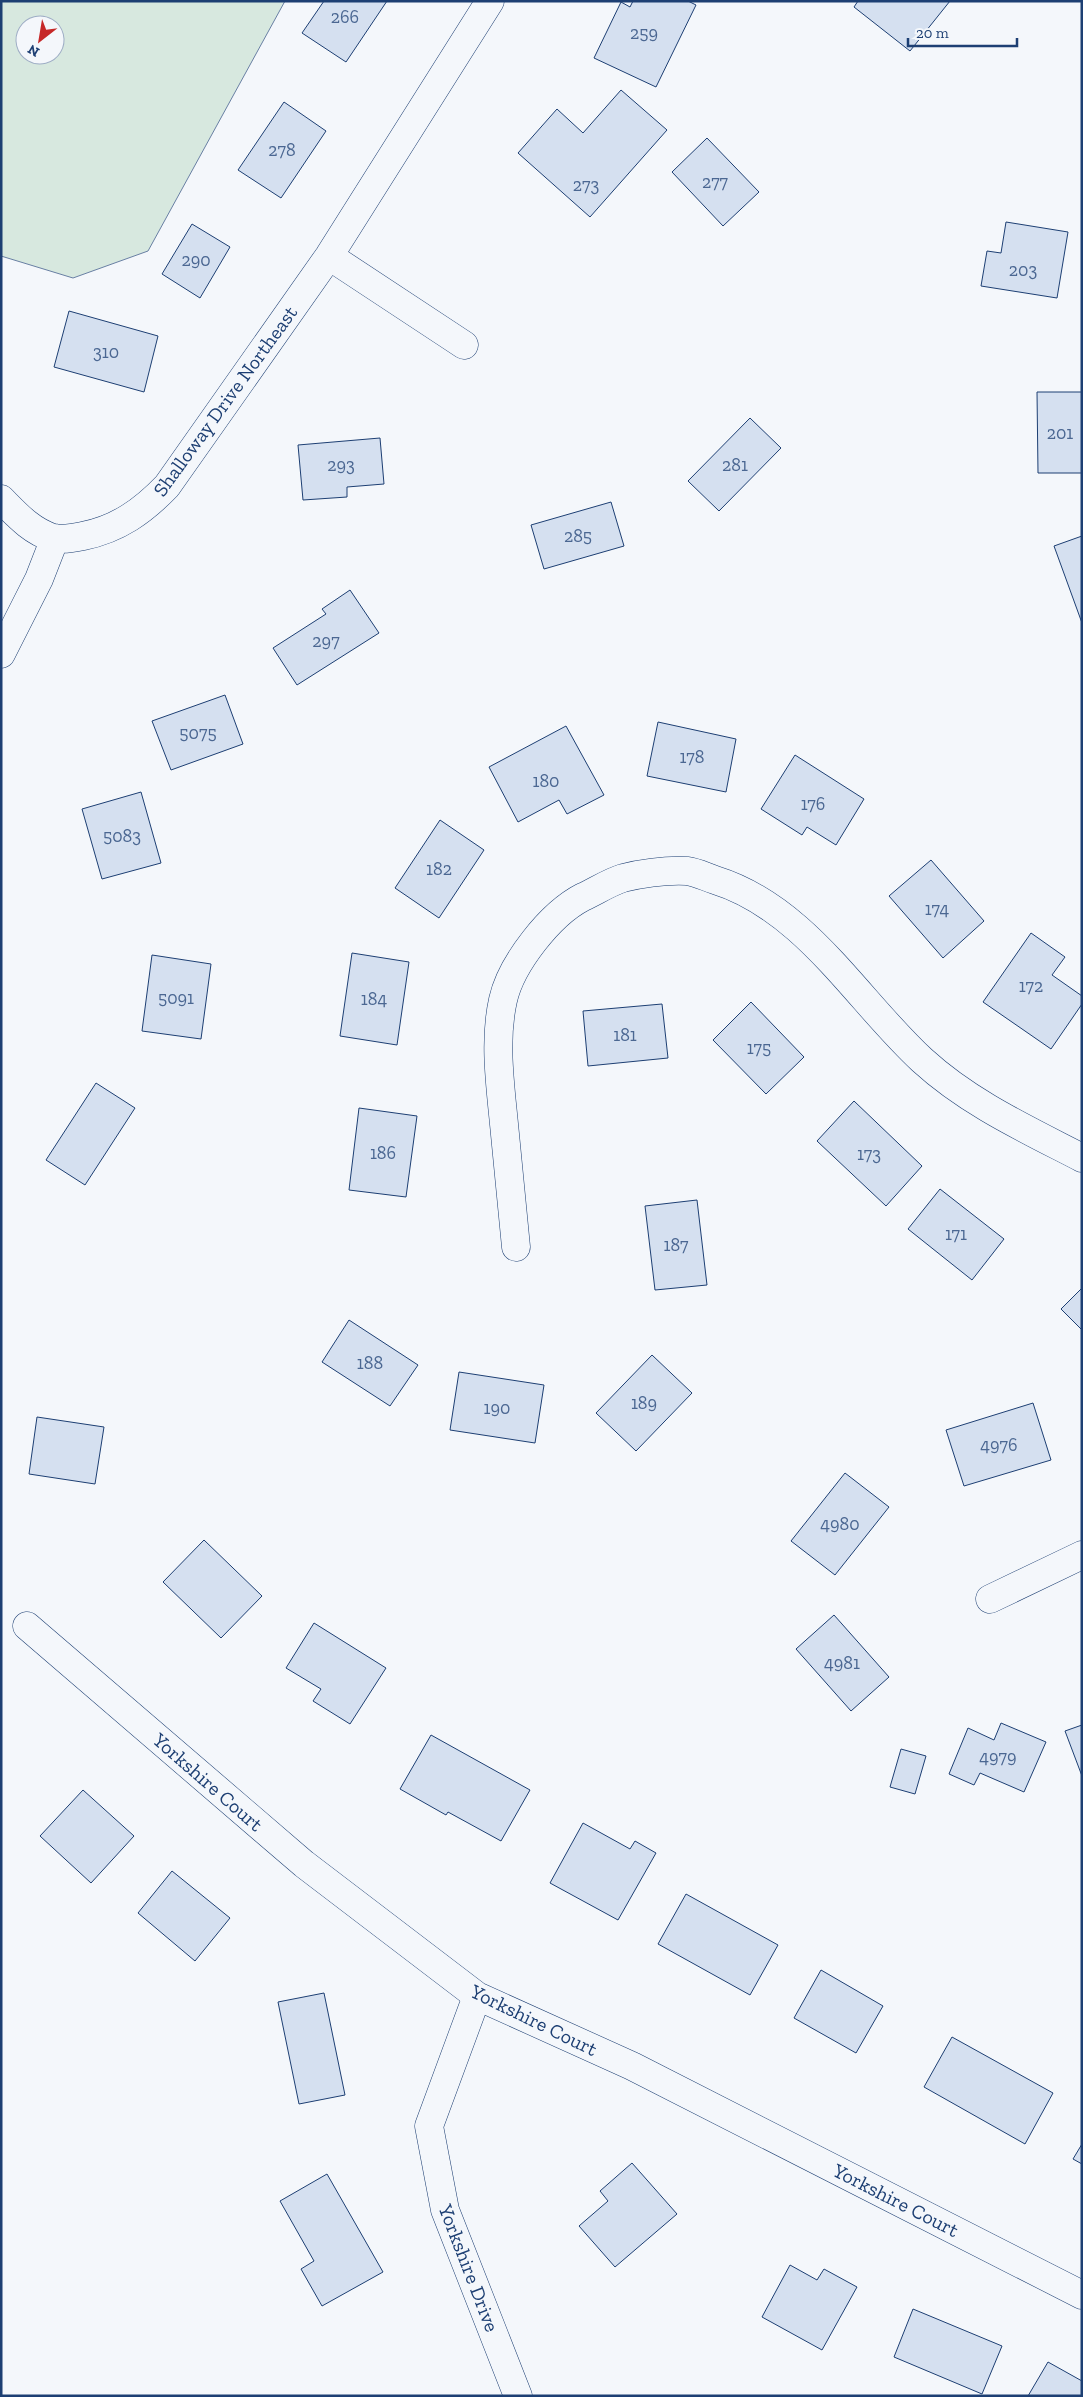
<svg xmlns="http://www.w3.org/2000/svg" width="1083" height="2397" viewBox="0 0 1083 2397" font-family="'Zilla Slab',serif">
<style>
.green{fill:#d7e8df;stroke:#687fa3;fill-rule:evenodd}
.building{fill:#d5e0f0;stroke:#1d3f73}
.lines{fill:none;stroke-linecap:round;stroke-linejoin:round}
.minor-casing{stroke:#1d3f73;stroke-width:29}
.minor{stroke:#f4f7fb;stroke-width:28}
.labels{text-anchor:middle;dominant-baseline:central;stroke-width:4;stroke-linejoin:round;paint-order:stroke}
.number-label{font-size:18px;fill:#4b6792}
.street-label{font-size:20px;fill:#1d3f73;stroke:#f4f7fb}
</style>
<rect width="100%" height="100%" fill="#f4f7fb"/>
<path class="green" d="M1,1h284l-137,250 -75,27 -72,-22zM25,25h30v30h-30z"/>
<path class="building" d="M324,1h63l-41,61 -44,-29z
M633,1h55l8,4 -40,82 -62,-29 27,-56 9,5z
M858,1h92l-40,50 -56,-44z
M621,90l46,40 -77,87 -72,-64 39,-44 26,24z
M284,102l42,29 -45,67 -43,-28z
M707,138l52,54 -36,34 -51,-54z
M1006,222l62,10 -11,66 -76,-12 6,-35 14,2z
M192,224l38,23 -30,51 -38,-24z
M69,311l89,25 -14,56 -90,-25z
M1037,392h45v81h-44z
M750,418l31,30 -62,63 -31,-30z
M380,438l4,46 -37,3v10l-44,3 -5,-55z
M611,502l13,44 -80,23 -13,-44z
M1082,536v87l-28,-77z
M350,590l29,43 -82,52 -24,-37 53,-34 -4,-5z
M225,695l18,49 -72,26 -19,-49z
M658,722l78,17 -10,53 -79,-16z
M566,726l38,69 -37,19 -8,-14 -41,22 -29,-55z
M795,755l69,44 -28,46 -29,-18 -5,8 -41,-26z
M141,792l20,71 -59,16 -20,-70z
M440,820l44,30 -45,68 -44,-30z
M931,860l53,61 -41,37 -54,-62z
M1031,933l34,24 -13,18 30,21v8l-31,45 -68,-47z
M352,953l57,9 -12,83 -57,-9z
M152,955l59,9 -10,75 -59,-8z
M751,1002l53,55 -38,37 -53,-54z
M662,1004l6,54 -80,8 -5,-55z
M96,1083l39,25 -50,77 -39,-25z
M854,1101l68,65 -36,40 -69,-65z
M359,1108l58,8 -11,81 -57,-7z
M940,1189l64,50 -32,41 -64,-51z
M697,1200l10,85 -52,5 -10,-84z
M1082,1288v42l-21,-21z
M349,1320l69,45 -28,41 -68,-44z
M652,1355l40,38 -56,58 -40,-38z
M459,1372l85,13 -9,58 -85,-13z
M1033,1403l18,57 -87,26 -18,-56z
M37,1417l67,10 -9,57 -66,-10z
M845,1473l44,34 -54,68 -44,-34z
M204,1540l58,56 -41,42 -58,-56z
M834,1615l55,62 -38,34 -55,-62z
M314,1623l72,45 -36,56 -37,-23 8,-12 -35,-21z
M1001,1723l45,19 -22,50 -44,-19 -6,12 -25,-11 19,-46 26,12z
M1082,1725v51l-17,-45z
M431,1735l99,55 -29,51 -53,-29 -2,3 -46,-26z
M901,1749l25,7 -11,38 -25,-7z
M83,1790l51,46 -43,47 -51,-47z
M583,1823l47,26 5,-8 21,12 -38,67 -68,-37z
M172,1871l58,47 -35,43 -57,-48z
M686,1894l92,51 -28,50 -92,-51z
M821,1970l62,36 -27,47 -62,-35z
M324,1993l21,102 -46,9 -21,-102z
M952,2037l101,56 -28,51 -101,-57z
M1082,2144v20l-9,-5z
M632,2163l45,51 -62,53 -36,-41 29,-25 -8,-10z
M327,2174l56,98 -61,34 -21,-37 13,-8 -34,-60z
M790,2265l27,15 7,-11 33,18 -35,63 -60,-33z
M913,2309l89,37 -20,48 -88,-37z
M1048,2362l34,19v15h-54z"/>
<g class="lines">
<defs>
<path id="minor" d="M329,256l135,89
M1,499c16,16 30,32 52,39 10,2 21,0 30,-2 35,-7 60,-25 84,-50l162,-230 161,-255
M1,654l38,-75 16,-41
M516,1247c-4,-41 -8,-82 -12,-123 -4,-41 -10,-84 -1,-124 8,-36 47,-86 80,-103 13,-6 27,-15 40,-19 21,-5 43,-8 64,-7 9,1 19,6 28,9 90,28 141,119 207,180 47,43 104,69 160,98
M990,1599l92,-44
M27,1626l277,238 173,132 155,70 450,229
M477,1996l-48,130 16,84 73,186"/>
</defs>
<use href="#minor" class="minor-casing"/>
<use href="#minor" class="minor"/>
</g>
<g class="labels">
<g class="number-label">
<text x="345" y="17">266</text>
<text x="644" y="33">259</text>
<text x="282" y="150">278</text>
<text x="715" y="182">277</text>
<text x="586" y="185">273</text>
<text x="196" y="260">290</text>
<text x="1023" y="270">203</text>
<text x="106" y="352">310</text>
<text x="1060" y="433">201</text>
<text x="341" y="465">293</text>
<text x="735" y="465">281</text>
<text x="578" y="536">285</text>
<text x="326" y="641">297</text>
<text x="198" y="733">5075</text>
<text x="692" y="757">178</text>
<text x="546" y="781">180</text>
<text x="813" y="804">176</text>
<text x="122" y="836">5083</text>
<text x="439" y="869">182</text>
<text x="937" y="909">174</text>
<text x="1031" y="986">172</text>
<text x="176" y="998">5091</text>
<text x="374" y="999">184</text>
<text x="625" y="1035">181</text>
<text x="759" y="1048">175</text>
<text x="383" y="1153">186</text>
<text x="869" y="1154">173</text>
<text x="956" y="1234">171</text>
<text x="676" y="1245">187</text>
<text x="370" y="1363">188</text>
<text x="644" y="1403">189</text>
<text x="497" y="1408">190</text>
<text x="999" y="1445">4976</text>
<text x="840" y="1524">4980</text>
<text x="842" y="1663">4981</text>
<text x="998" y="1757">4979</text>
</g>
<g class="street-label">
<text transform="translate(225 401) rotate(-54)">Shalloway Drive Northeast</text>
<text transform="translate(208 1782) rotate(41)">Yorkshire Court</text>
<text transform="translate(534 2020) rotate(26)">Yorkshire Court</text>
<text transform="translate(896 2200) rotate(27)">Yorkshire Court</text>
<text transform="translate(469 2268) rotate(69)">Yorkshire Drive</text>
</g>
</g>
<rect width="1083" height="2397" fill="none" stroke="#1d3f73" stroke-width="5"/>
<g transform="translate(40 40) rotate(211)"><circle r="24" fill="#f4f7fb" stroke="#9eadc5"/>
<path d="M0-4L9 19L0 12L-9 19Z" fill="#c62828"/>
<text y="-8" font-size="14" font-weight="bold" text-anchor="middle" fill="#1d3f73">N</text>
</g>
<path d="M908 38v8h109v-8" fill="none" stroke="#1d3f73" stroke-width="2.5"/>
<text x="916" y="38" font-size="15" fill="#1d3f73" stroke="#f4f7fb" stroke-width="4" paint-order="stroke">20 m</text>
</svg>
